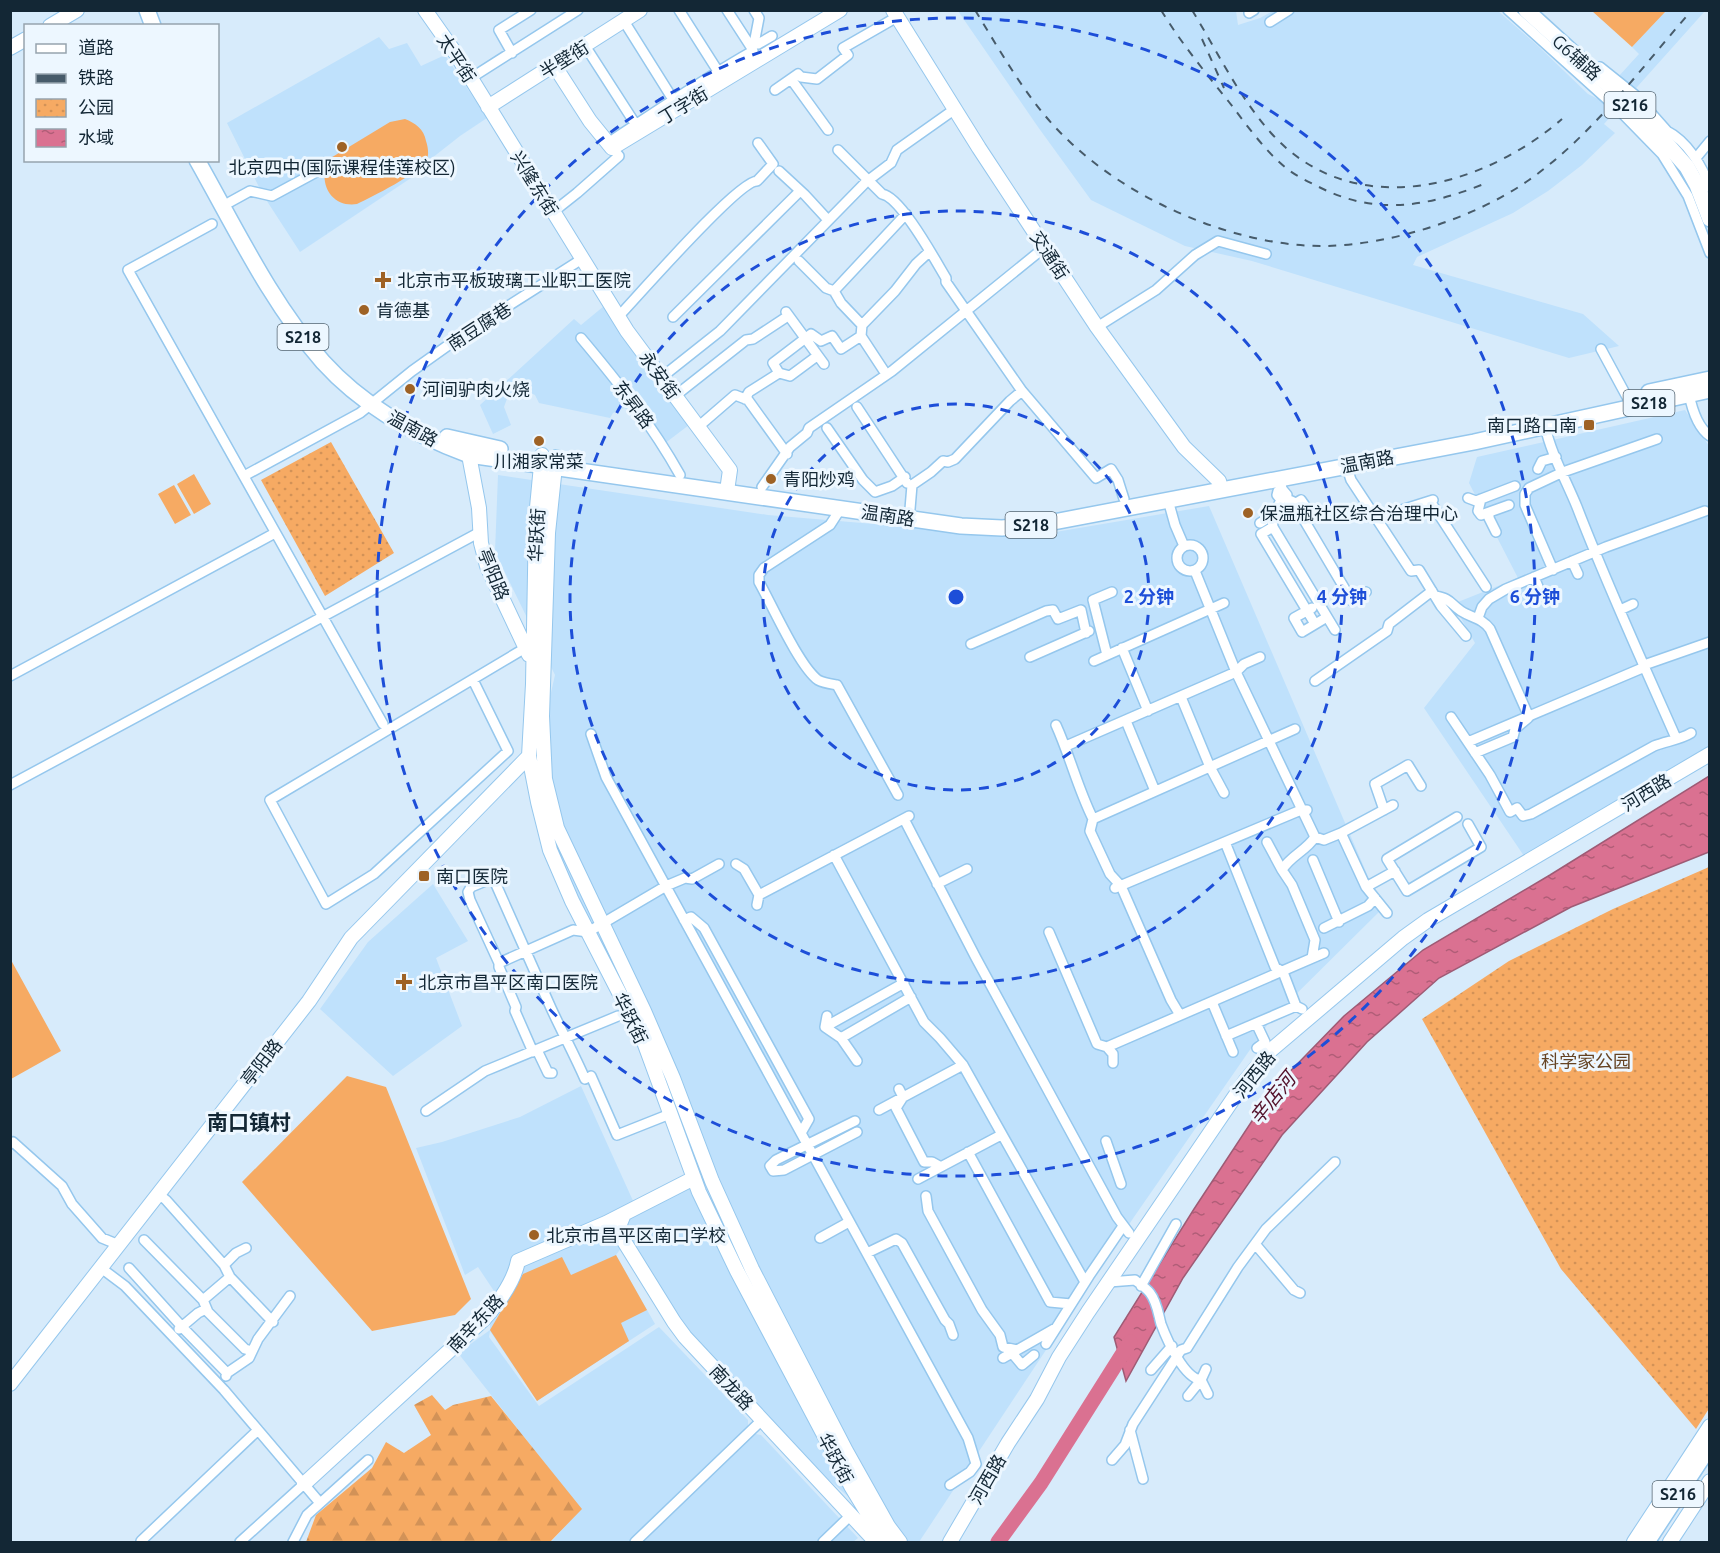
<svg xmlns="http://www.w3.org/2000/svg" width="1720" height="1553" viewBox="0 0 1720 1553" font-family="Ubuntu,'Noto Sans SC',sans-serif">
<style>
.built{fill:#bfe1fc}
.green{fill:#f6aa63}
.forest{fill:url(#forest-firs)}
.park{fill:url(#park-dots)}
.water{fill:url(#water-ripples);stroke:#9e5b75;stroke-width:1.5}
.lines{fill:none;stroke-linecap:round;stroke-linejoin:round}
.river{stroke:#da7191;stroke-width:15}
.street-casing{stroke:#95c7ed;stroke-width:12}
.secondary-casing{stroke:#95c7ed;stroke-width:16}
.primary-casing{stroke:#95c7ed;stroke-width:18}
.street{stroke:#fff;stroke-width:9}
.secondary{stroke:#fff;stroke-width:14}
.primary{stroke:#fff;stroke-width:15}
.rail{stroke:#475b6a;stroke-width:2;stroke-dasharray:8 8;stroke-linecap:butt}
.ring{fill:none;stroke:#1d4ed8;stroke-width:3;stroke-dasharray:10 8}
.poi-dot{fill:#9e6225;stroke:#edf7ff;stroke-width:2}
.labels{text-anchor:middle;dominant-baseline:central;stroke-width:6;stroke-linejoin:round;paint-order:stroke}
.shield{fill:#edf7ff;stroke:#546572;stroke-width:1.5}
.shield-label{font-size:16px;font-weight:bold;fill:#132735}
.street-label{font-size:18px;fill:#132735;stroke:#edf7ff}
.poi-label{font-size:18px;fill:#132735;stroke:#edf7ff;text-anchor:start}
.park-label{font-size:18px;fill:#654323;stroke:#edf7ff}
.water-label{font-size:20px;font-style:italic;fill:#53112a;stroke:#edf7ff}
.quarter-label{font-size:21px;font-weight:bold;fill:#132735;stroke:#edf7ff}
.centre{fill:#1d4ed8;stroke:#edf7ff;stroke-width:3}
.ring-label{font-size:18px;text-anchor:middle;font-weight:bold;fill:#1d4ed8;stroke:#edf7ff;stroke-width:6;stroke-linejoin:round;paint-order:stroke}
</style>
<defs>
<pattern id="forest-firs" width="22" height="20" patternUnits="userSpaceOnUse" patternTransform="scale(1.5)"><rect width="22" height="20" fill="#f6aa63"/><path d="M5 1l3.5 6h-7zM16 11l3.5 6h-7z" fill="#d29257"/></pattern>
<pattern id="park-dots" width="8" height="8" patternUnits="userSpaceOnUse" patternTransform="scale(1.5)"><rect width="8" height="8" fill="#f6aa63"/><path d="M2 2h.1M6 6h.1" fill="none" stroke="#d29257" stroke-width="1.8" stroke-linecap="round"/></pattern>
<pattern id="water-ripples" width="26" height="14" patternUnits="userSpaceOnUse" patternTransform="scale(1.5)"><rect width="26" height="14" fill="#da7191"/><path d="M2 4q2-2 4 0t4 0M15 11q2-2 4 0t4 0" fill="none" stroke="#b05d77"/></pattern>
</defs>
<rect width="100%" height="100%" fill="#d7ebfb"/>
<path class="built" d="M958,11h278l2,14 22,-7 13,-7h225l40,35 50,48 10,5 41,-45 -7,-7 34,-36h39l-101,113 11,9 -33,32 -34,26 -35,22 -96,44 -4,8 170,49 36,32 -50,12 -317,-97 -67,-15 -94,-46 -53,-73z
M379,37l10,12 18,-6 14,23 24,-11 42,63 -27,18 -28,22 -6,10 -126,84 -37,-57 -36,-72z
M604,306l85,119 -29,22 -23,-34 -13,-5 -11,5 -3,5 -71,-15 -4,-8 -13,-6 -14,7 -4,11 7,18 -18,9 -13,-29 94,-86 7,6z
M1685,410l24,36v306l-185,104 -100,-148 51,-65 -22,-39 65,-26 -49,-95 8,-26z
M498,475l270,40 258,22 183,-31 173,403 -110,109 -138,199 -215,325h-33l-35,-43 -39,-34 -134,-147 -52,-89 6,-14 58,-42 -161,-384 26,-114 -60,-123z
M433,884l35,57 -32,17 26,68 -69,50 -73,-67 48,-67z
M581,1086l53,117 -8,5 -4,39 -6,8 39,69 -118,77 -47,-70 -1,6 50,69 120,-79 89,93v6l7,8 6,1 97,103 -5,4h-302l30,-33 -123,-156 32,-23v-9l6,-27 -18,-27 -13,8 -49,-127 26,-6 78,-25z"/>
<path class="green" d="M1592,11h74l-34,36z
M405,119c10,4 19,10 21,22 2,6 3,13 1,18 -6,14 -56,38 -70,45 -27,4 -40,-23 -28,-45l61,-37z
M194,474l17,30 -17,10 -17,-30z
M174,485l17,30 -16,9 -17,-30z
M11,960l50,91 -50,28h-1z
M347,1076l39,11 85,212 -16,16 -83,16 -130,-149z
M616,1255l31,55 -26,13 8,18 -92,60 -47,-71 33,-56 39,-17 9,18z"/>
<path class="forest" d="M432,1395l13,15 8,-5 38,-9 91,113 -32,33h-244l10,-27 56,-47 14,-26 18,11 27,-18 -17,-30z"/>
<path class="park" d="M331,442l63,111 -69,43 -64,-116z
M1709,867l1,540 -14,22 -135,-160 -139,-250 87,-58 104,-52z"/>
<path class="water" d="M1709,776v76l-138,55 -132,71 -72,64 -85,93 -99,143 -57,103 -12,-44 80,-128 79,-120 71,-73 79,-66 127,-75z"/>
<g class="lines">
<path class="river" d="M998,1542l43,-59 89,-141"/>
<defs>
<path id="street" d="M679,10l42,66
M727,10l24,37
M1508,10l112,101 42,43 26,42 22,57
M1249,13l5,-3
M1270,22l19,-12
M627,26l47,75
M754,44h4l14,-8
M589,52l47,73
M512,53l-13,-23 32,-20
M1600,67l35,28 32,36c20,10 36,36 43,57
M471,78l107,-68
M791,79l37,51
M775,90l23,-16 3,3 16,2 31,-24 -5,-7 54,-31
M614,139c46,-30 91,-61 139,-88l-2,-4 3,-3 5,-26 -5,-8
M838,150l44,44c19,3 53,66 64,84v4l76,109 74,87 15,-9 7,11 6,19
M1696,158l14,-17
M779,171l26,24 23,25
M230,202l20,-11 22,5 48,-26
M553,212l24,-19 42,-37 -7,-8
M212,224l-84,46 255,454
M799,261l27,27 8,3 7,12 21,22 -1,11 25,38
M834,291l72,-77
M786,312l38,52
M618,317c20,-21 120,-136 139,-136l16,-17 -15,-21
M673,317l127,-126
M862,325l33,-34 21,-27 13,-12
M1097,327l59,-37 39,-35 23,-14 48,13
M581,338c37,44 71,87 99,137
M1601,349l26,48
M779,373l-6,-10 38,-29 10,7 11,-5 9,13 20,-13
M662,377l58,-46 146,-149 25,-19 6,-13 58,-41
M1689,394c3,15 8,33 21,42
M675,396l71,-56 7,-1 35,-23
M745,399l4,-7 30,-19 11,3 27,-20
M857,407l50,76
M1545,426c6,28 21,54 32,81 30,78 65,154 99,231
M698,427l37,-32 13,5 39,54
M827,428l36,52 12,12 17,-6 13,-9
M1346,465l5,15 60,91 8,-1 22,36 25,30
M1538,469l4,-8 14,-4
M244,476l116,-63 52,-42 52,-37 118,-75
M1280,478l2,11 5,6 -6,5 -4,-5 1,-4 4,-2
M762,487l28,-40 17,-14 2,-5 83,-57 153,-124
M1285,498l11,5 5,-3 9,13 -6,7 48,81 14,-9
M1468,498l8,3 39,-15
M1481,499l-3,12 3,4 28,-10
M1168,500l7,25 9,21
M1281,500l-9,18 1,9 62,103
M1430,501l56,86
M841,508l-11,17 -66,43 -5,7v7c13,23 40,84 59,98 5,3 13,4 19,5l61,110
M910,509l2,-24 19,-13 12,-11 5,1 7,-3 55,-58 12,-10
M1489,513v5l7,14
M1376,518l57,-18
M1260,523l8,-5h4
M1273,527l-12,7 54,90
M1177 558a13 13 0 1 1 26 0a13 13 0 1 1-26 0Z
M1572,561l6,13
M1553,570l-28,-65v-11l4,-6 34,-16 94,-33
M1195,571l41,101 79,165c-9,14 -25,19 -33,33
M1534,577l5,12
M1435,596c17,3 14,7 26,15 11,7 21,7 29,18l39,88
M1312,608l-18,10 8,14 25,-15
M1620,610l13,-6
M1478,618l4,-11 7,-8 17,-10 100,-42 99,-36
M971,644l75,-33 7,-1 5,9 23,-9 5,23
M1122,648l26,63
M1107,655l-14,-55 19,-8
M1030,657l59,-26
M1094,661l130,-58
M10,676l265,-143
M473,680l35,71 -134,123 -48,30 -56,-104 257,-153
M1315,681l72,-50 2,-7 43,-33
M1181,697l29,70 14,26
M1451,717l39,58 20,37 7,-4 6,8 8,-2 123,-68c12,-5 26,-6 37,-13
M1126,721l29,70
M1056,725c14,31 22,64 37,94l-3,12 20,43 11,12 50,114 9,15
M591,734l15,43 362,661 8,26 -6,8 -20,13
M1468,742l172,-73 7,-5 63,-22
M1066,746l170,-74 8,-8 16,-7
M1475,753l38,-16 2,-8 13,-11
M10,785l470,-253
M1384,810l-9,-26 33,-19 13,21
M1457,817l-70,42 20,32 74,-44 -13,-23
M904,819l72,139 141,259 12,16
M1093,819l202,-90
M1341,833l52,-28
M1315,837l9,3 17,-7 25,54 21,26
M1225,842l50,125 8,5 13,34
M1267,842l15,28 10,15 23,55 -3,18
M834,855l90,167 16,16 23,27 122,217
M1313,860l26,62
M736,864l8,5 15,26 -2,10
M937,884l30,-15
M1366,887l29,-16
M1115,888l186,-78h6
M759,895l150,-79
M684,920l7,-3 13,11 105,191 -8,14
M1324,928l44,-22 7,-8
M1049,932l48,112 10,3 6,7v9
M499,963l74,-33 15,2 78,-46 19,-8 7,1 27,-15
M1212,1002l21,50
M827,1016l-2,11 16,11 16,23
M1256,1023l9,19 -8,6
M825,1027l79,-44
M1226,1036l70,-30 6,3
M841,1038l70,-41
M1107,1047l217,-94
M537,1050l11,23h4
M533,1052l-18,-41 1,-4 -17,-40v-4l-29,-63 -2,-8 3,-5 19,-8 4,1c19,43 38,85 57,128 11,24 23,46 34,71
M591,1076l26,59 53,-21
M899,1089l4,8 -7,11 28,54h8l9,5
M879,1110l84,-45
M426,1111l59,-40 133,-55
M855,1121l-79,39 -6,6 3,5 11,-1 73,-38
M1106,1141l15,43
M10,1144l3,-2 49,44 10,18 30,34 17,7
M968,1152l82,150 21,2
M918,1179l83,-44
M158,1194l8,6 58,65 6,12 43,45
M926,1196l2,15 54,99 18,25 3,12 14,3
M820,1238l29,-16
M144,1240l59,60 5,12 37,37 7,2
M1256,1245l38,45 6,3
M867,1253l29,-14 6,4 43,77 4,4 4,11
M224,1265l12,-12 10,-5
M101,1268l24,18 99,104 96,113
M129,1268l55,61 43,44
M1109,1282l26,-2c5,4 11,8 15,13 7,9 8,20 11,31 6,16 23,54 40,56l7,14
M1141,1286l35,-62
M203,1300l27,-23
M179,1329l19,-16 8,-4
M1046,1344l43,-68 34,-50
M1012,1353l10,12 12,-10
M1003,1358l51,-29
M1151,1370l21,-24
M226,1376l1,-3 22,-15 9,-19 32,-43
M1188,1396l13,-16 5,-11
M1130,1430l13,49
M1112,1460l13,-15 8,-21 48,-74 6,-2 51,-81 28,-38 69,-67
M141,1541l117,-111
M240,1542l64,-58
M293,1542l14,-27 61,-55
M635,1542l128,-123
M823,1542l29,-28"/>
<path id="secondary" d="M425,10l31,44 171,277 103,139 -3,21
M893,10l86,138 118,179 87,120 35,34 2,8
M50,26l27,-16
M10,48l16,-9
M554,65l36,56 22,27 228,-138
M488,107l152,-97
M471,446l-2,9 10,53 2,35 6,23 42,89
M542,455l-6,63 -3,166 -4,72 9,46 12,48 22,51 71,138 56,153 38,79 114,215 34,56
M556,457l-8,76 -6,183 3,63 12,49 87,183 29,67 39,103 40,88 94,182 42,75 12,16
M624,1214l-4,10 2,14 52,84 11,15 191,205
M10,1384l299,-383 42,-63 178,-182
M304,1484l181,-166c14,-16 29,-36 33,-57l88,-38 88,-45
M950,1542l58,-99 29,-44 22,-42 29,-45 158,-232 24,-29 133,-113 25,-18 282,-166
M1634,1542l76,-116
M1670,1542l40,-61"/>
<path id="primary" d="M147,10l6,16
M1526,10l102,93 31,32 28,32 10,18 13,34
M197,160c39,69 74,143 126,202 39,43 92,73 146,93l492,71 41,2 41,-4 431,-82 236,-52
M1649,392l61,-13
M447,437l53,12
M1647,1542l63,-96"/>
</defs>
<use href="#street" class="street-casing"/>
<use href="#secondary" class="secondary-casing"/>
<use href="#primary" class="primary-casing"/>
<use href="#street" class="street"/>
<use href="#secondary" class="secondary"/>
<use href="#primary" class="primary"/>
<path class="rail" d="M975,10c29,47 55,95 95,132 63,60 168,105 255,104 66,-1 150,-28 204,-66 64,-45 112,-112 163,-170
M1161,10c20,33 44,62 68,92 17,22 35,48 57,66 10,8 23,14 35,20 57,28 107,18 163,-4
M1192,10c25,41 47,87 79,123 81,90 210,56 291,-14
M1202,39l22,49"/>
</g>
<g class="ring">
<circle cx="956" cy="597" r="193"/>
<circle cx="956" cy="597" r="386"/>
<circle cx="956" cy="597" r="579"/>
</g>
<g class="poi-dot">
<circle cx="342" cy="147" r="6"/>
<path d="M380 271h6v6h6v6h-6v6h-6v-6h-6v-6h6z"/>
<circle cx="364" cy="310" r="6"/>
<circle cx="410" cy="389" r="6"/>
<rect x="1583" y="419" width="12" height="12" rx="3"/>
<circle cx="539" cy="441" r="6"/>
<circle cx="771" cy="479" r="6"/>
<circle cx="1248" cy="513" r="6"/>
<rect x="418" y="870" width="12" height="12" rx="3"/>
<path d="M401 973h6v6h6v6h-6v6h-6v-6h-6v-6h6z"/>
<circle cx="534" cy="1235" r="6"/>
</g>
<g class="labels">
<g class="shield">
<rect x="1604.5" y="92" width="51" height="26" rx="4.5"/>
<rect x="277.5" y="324" width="51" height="26" rx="4.5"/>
<rect x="1623.5" y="390" width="51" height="26" rx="4.5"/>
<rect x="1005.5" y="512" width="51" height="26" rx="4.5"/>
<rect x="1652.5" y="1481" width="51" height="26" rx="4.5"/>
</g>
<g class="shield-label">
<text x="1630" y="105">S216</text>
<text x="303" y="337">S218</text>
<text x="1649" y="403">S218</text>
<text x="1031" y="525">S218</text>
<text x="1678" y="1494">S216</text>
</g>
<g class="street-label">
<text transform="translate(1577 57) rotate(42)">G6辅路</text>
<text transform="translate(457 58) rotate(57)">太平街</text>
<text transform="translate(564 59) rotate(-32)">半壁街</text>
<text transform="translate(683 105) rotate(-31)">丁字街</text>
<text transform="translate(535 183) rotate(58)">兴隆东街</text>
<text transform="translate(1050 255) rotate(57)">交通街</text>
<text transform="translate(479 326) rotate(-33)">南豆腐巷</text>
<text transform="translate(660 375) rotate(54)">永安街</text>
<text transform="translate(634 404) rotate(53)">东昇路</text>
<text transform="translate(413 428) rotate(29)">温南路</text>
<text transform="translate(1367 461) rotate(-11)">温南路</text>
<text transform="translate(888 515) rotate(9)">温南路</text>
<text transform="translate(536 535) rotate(-87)">华跃街</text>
<text transform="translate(494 574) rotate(68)">亭阳路</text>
<text transform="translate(1646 792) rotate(-31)">河西路</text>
<text transform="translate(631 1018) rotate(64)">华跃街</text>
<text transform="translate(261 1062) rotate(-52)">亭阳路</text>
<text transform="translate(1254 1074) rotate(-51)">河西路</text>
<text transform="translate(475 1323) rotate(-47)">南辛东路</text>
<text transform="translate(732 1387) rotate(47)">南龙路</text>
<text transform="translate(836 1458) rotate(62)">华跃街</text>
<text transform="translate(987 1479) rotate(-60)">河西路</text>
</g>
<g class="poi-label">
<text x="342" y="167" text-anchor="middle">北京四中(国际课程佳莲校区)</text>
<text x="397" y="280">北京市平板玻璃工业职工医院</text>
<text x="376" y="310">肯德基</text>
<text x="422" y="389">河间驴肉火烧</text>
<text x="1577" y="425" text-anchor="end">南口路口南</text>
<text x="539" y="461" text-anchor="middle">川湘家常菜</text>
<text x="783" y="479">青阳炒鸡</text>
<text x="1260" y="513">保温瓶社区综合治理中心</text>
<text x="436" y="876">南口医院</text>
<text x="418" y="982">北京市昌平区南口医院</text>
<text x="546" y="1235">北京市昌平区南口学校</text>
</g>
<g class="park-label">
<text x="1586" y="1061">科学家公园</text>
</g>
<g class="water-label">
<text transform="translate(1272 1098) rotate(-51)">辛店河</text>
</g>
<g class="quarter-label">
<text x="249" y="1122">南口镇村</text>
</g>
</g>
<circle cx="956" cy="597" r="9" class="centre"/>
<g class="ring-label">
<text x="1149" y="603">2 分钟</text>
<text x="1342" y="603">4 分钟</text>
<text x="1535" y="603">6 分钟</text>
</g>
<rect width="1720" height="1553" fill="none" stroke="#132735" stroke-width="24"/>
<rect x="24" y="24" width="195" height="138" fill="#edf7ff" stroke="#96a4ae" stroke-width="1.5"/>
<rect x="36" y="44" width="30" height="9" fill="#ffffff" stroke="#96a4ae" stroke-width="1.5"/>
<text x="78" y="54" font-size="18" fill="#132735">道路</text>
<rect x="36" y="74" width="30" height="9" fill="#475b6a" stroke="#96a4ae" stroke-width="1.5"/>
<text x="78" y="84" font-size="18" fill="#132735">铁路</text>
<rect x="36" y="99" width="30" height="18" fill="url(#park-dots)" stroke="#96a4ae" stroke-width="1.5"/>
<text x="78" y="114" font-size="18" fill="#132735">公园</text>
<rect x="36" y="129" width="30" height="18" fill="url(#water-ripples)" stroke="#96a4ae" stroke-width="1.5"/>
<text x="78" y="144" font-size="18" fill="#132735">水域</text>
</svg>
